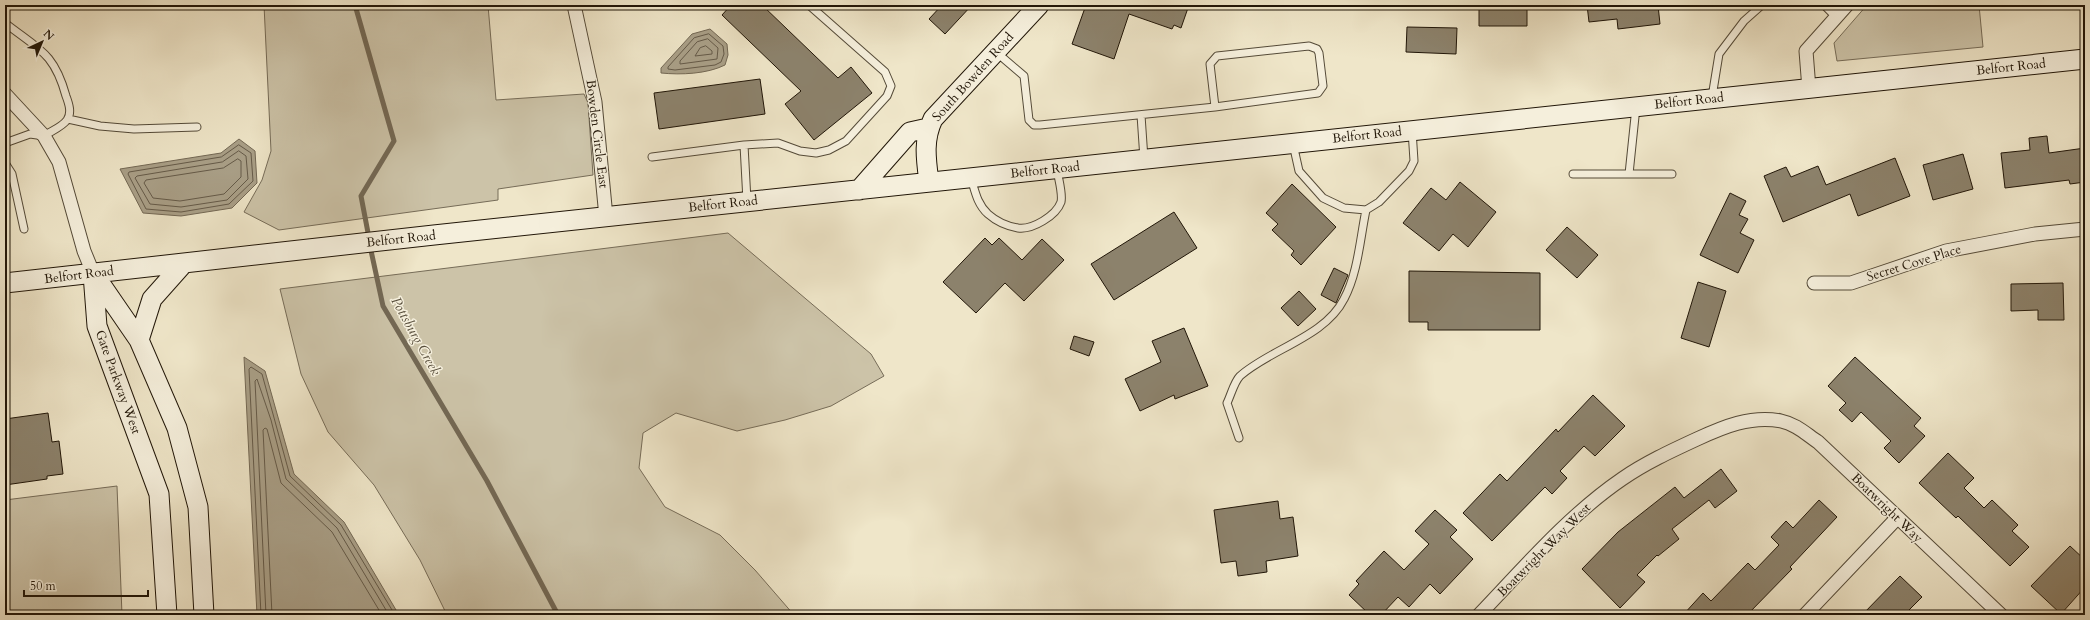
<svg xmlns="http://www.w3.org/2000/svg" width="2090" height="620" viewBox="0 0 2090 620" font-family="Cardo,serif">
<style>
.green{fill:#ccc3a8;stroke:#766c58}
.water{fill:#a99f87;stroke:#736854}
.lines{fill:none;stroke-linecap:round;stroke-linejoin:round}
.shore{stroke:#655a48;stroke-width:1}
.stream{stroke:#736854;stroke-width:5}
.building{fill:#8c826c;stroke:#211608}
.lane-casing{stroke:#544a38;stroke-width:9}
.street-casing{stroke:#544a38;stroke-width:15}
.secondary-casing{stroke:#211608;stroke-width:21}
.lane{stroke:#f5efdc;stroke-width:7}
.street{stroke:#f5efdc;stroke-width:13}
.secondary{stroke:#f5efdc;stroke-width:19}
.labels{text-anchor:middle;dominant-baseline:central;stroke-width:3;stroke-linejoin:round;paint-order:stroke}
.street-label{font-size:13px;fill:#211608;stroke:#f5efdc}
.water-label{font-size:14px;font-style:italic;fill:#574d3b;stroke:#f5efdc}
</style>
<rect width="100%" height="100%" fill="#efe6c9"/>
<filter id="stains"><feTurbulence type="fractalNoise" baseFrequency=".005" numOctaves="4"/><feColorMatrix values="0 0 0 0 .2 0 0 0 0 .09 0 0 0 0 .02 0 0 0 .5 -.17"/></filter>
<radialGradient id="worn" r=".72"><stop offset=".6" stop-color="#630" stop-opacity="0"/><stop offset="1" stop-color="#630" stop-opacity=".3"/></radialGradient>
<path class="green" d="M264,5h224l8,95 88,-6 4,9 5,72 -95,14v11l-219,30 -35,-18 18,-32 9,-29z
M1867,5h112l4,42 -146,14 -3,-18z
M728,233l143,121 13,22 -53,30 -46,14 -48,11 -61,-18 -33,20 -4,35 26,39 55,28 35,35 39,45h-347l-27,-55 -46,-75 -46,-53 -27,-58 -21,-85z
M117,486l5,129h-117v-115z"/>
<path class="water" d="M710,29l17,15 1,11 -3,10c-18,9 -44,10 -64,8v-5l31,-34z
M239,139l16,12 2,32 -25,25 -51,8 -38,-3 -23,-44 101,-16z
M244,357l21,14 29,103 50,48 55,93h-142z"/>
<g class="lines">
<path class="shore" d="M709,34l14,12 1,8 -3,8 -6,3 -40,5 -7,-1v-2l26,-29z
M708,39l10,9 -1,11 -37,5v-3l17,-19z
M706,46l6,5v3l-17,2 5,-8z
M239,145l12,8 2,28 -24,23 -48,8 -35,-3 -18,-35 1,-2 92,-15z
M239,151l7,5 2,23 -21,21 -46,7 -31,-3 -15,-26 2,-2 85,-14z
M238,159l3,2v16l-17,17 -44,7 -27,-3 -9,-15 2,-3 77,-12z
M261,615l-12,-246 2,-2 11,7 28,102 51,49 54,90
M266,615l-11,-234 2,-2 14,41 15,59 51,49 52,87
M272,615l-9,-185 2,-2 2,1 14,54 51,49 50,83"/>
<path class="stream" d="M355,5l39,136 -33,55 8,42
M370,246l13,60 104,175 71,134"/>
</g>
<path class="building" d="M731,5h31l76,73 13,-11 21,26 -58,47 -29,-36 16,-13 -79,-76z
M942,5h30l-27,29 -16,-15z
M1086,5h103l-8,23 -7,-3 -2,4 -43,-15 -15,45 -42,-15z
M1479,5h48v21h-48z
M1587,5h71l2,19 -42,5 -1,-10 -28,3z
M1407,27l50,1 -1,26 -50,-2z
M760,79l5,35 -106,15 -5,-36z
M2047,136l2,17 36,-5v34l-15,2 -1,-4 -64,8 -4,-35 29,-3 -1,-12z
M1963,154l10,35 -40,11 -10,-35z
M1895,158l15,38 -52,20 -8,-22 -67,28 -19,-46 22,-9 5,10 27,-11 8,19z
M1460,182l36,30 -28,35 -15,-13 -14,17 -36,-28 28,-35 15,12z
M1292,184l44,43 -35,38 -10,-10 3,-4 -22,-21 6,-6 -12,-11z
M1730,193l16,8 -7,14 9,4 -8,14 14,7 -16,33 -38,-18z
M1174,212l23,36 -83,52 -23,-36z
M1567,227l31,28 -21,23 -31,-28z
M985,238l7,7 7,-7 23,22 20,-21 22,21 -40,41 -19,-18 -29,30 -33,-31z
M1334,268l14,7 -12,28 -15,-8z
M1409,271l131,2v57h-112v-8h-19z
M1698,282l28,9 -17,56 -28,-9z
M2063,283l1,37h-26v-10l-27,1v-27z
M1299,291l17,18 -18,17 -17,-18z
M1184,328l24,58 -33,13 -1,-4 -34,16 -15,-32 36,-17 -9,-21z
M1074,336l20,6 -5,14 -19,-7z
M1855,357l66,61 -7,8 11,10 -26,27 -15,-15 7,-7 -30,-29 -9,10 -13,-12 7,-7 -18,-17z
M1593,395l32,31 -30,30 -11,-10 -24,25 7,7 -15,16 -7,-7 -53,54 -29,-28 37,-39 7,7 49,-52 2,3z
M48,413l4,29 7,-1 4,33 -16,2v3l-42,6v-66z
M1948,453l26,25 -10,10 20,20 8,-8 26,25 -6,6 17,16 -19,19 -52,-50 -2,2 -37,-35z
M1721,469l16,22 -22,17 -6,-8 -37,29 7,10 -21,17 -1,-1 -20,20 8,7 -25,26 -38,-39 36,-37 57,-45 9,11z
M1819,500l18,17 -47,50 2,2 -45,46h-64l20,-22 8,8 37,-38 7,7 24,-25 -8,-8 15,-16 7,7z
M1278,501l2,18 13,-2 5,39 -32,5 1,11 -29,4 -2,-15 -15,2 -7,-53z
M1435,510l22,20 -7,7 23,22 -33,35 -10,-10 -21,23 -11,-10 -17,18h-11l-21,-20 10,-11 -3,-3 28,-30 20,19 25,-26 -14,-13z
M2070,546l15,14v27l-24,27 -30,-28z
M1900,576l22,21 -18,18h-42z"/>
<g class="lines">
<defs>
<path id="lane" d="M1824,5l12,12
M5,23c33,26 49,29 61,73 3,8 6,17 1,24 -5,7 -16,11 -23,16l-14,-2 -25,9
M996,52l28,24 5,44 5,5h6l175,-18 103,-14 5,-7 -4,-33 -2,-4 -8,-3 -92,10 -7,8 5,43
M1712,97l7,-43 25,-33 18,-16
M1141,115l3,44
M68,119l32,7 34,3 63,-2
M1293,144l6,27 24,27 21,10 22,2 13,-8 30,-31 5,-10 -2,-31
M652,157l92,-12
M5,163l7,11 12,55
M1573,174h56l7,-67
M1629,174h43
M971,178c4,13 6,26 17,36 9,8 18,12 30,14 14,2 38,-12 43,-26 2,-9 -3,-24 -4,-33
M747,201l-3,-56 34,-2 22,8 16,2 13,-3 17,-9 41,-45 4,-10 -6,-14 -76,-67
M1239,438l-12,-35c4,-8 7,-21 13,-27 30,-27 85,-39 104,-77 14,-26 16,-60 22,-89"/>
<path id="street" d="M574,5l21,97 11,115
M1809,89l-3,-38 41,-46
M5,94l39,42 15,26 25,89 9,22
M1814,283h37l95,-32 89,-17 50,-5
M1479,615c45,-47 89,-99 143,-136 23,-16 49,-28 75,-40 26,-12 54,-24 84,-18 15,3 25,13 37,21l183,173
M1805,615l92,-97"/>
<path id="secondary" d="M929,182c-3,-23 -6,-42 4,-63l106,-114
M859,190l51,-58 18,-4
M93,273l46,67 38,88 21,79 6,108
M93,274l4,52 62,168 8,121
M5,283l429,-48 1651,-176
M139,340l13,-41 32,-36"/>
</defs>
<use href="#lane" class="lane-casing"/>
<use href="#street" class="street-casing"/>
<use href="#secondary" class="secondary-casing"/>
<use href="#lane" class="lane"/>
<use href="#street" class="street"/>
<use href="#secondary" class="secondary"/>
</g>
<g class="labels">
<g class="street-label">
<text transform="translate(2011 67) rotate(-6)">Belfort Road</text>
<text transform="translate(973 77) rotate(-48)">South Bowden Road</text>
<text transform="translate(1689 101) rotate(-6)">Belfort Road</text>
<text transform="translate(597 134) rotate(83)">Bowden Circle East</text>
<text transform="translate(1367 135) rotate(-6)">Belfort Road</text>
<text transform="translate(1045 170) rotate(-6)">Belfort Road</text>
<text transform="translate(723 204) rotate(-6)">Belfort Road</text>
<text transform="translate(401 239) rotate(-6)">Belfort Road</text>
<text transform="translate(1914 263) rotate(-17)">Secret Cove Place</text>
<text transform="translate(79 275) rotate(-7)">Belfort Road</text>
<text transform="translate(118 382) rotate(70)">Gate Parkway West</text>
<text transform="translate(1887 508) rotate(44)">Boatwright Way</text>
<text transform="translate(1544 550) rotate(-45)">Boatwright Way West</text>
</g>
<g class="water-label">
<text transform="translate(416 336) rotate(61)">Pottsburg Creek</text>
</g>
</g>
<rect width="2090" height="620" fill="none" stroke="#efe6c9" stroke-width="20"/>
<rect x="6" y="6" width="2078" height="608" fill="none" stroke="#211608" stroke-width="2"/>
<rect x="10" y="10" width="2070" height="600" fill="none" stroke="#211608"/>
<g transform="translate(42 42) rotate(44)" stroke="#f5efdc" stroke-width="3" paint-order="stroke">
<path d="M0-3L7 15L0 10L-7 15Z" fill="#211608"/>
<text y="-6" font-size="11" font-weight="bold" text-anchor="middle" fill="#211608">N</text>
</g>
<path d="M24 590v6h124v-6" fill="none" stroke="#211608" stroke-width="2"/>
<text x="30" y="590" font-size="12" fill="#211608" stroke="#f5efdc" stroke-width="3" paint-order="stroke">50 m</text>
<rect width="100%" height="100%" filter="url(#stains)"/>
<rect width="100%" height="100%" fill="url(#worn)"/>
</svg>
